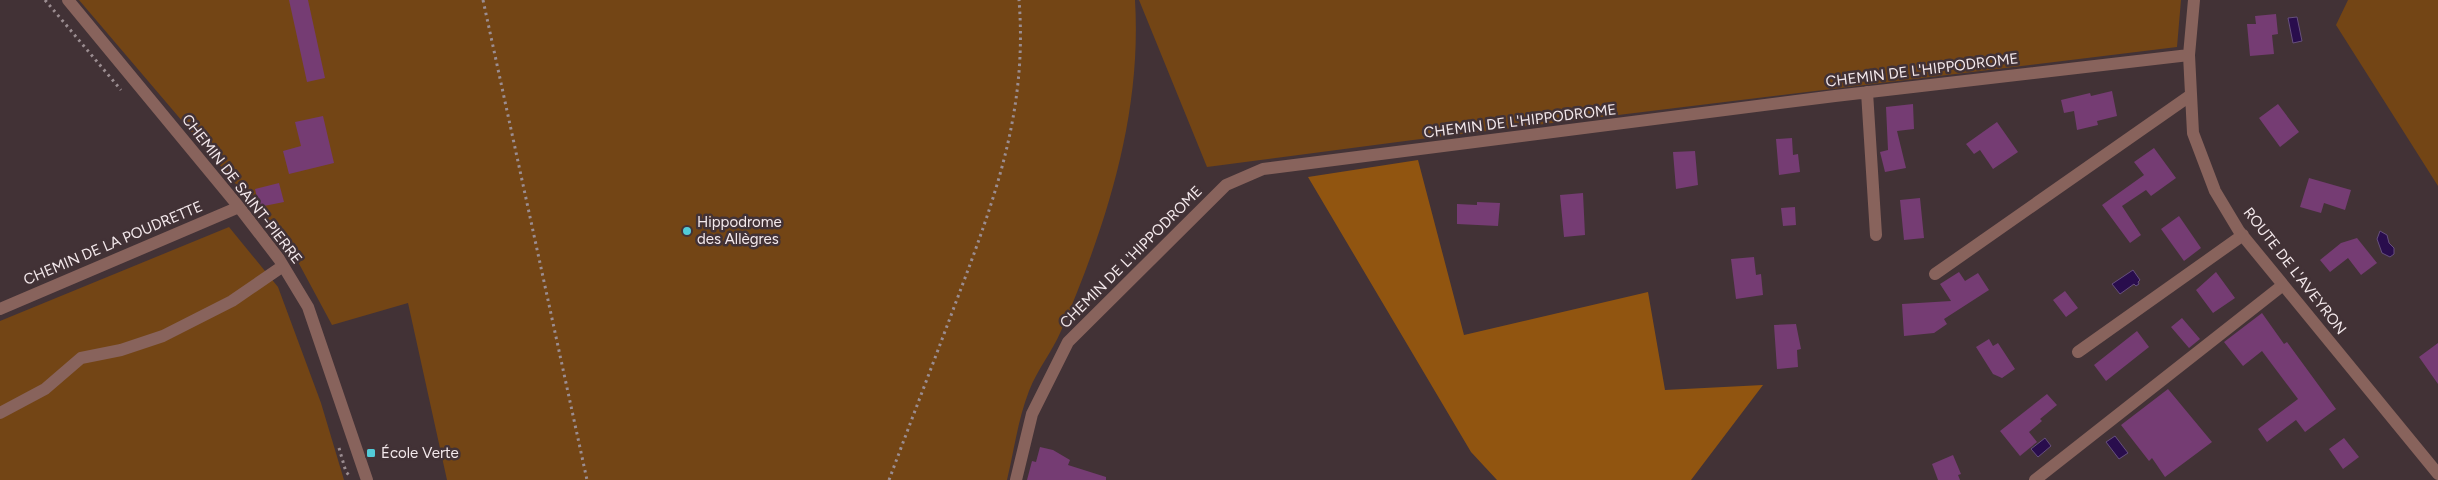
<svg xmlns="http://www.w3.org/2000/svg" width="2438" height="480" viewBox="0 0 2438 480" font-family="Figtree,sans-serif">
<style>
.green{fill:#734515}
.forest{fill:#915510}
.water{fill:#290d4d;stroke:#664f7d}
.building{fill:#753c73}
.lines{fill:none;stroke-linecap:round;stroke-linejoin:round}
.path{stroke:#9b8d91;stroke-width:3;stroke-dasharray:2.5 4;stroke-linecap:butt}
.minor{stroke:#88635c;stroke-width:12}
.poi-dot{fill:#52cbd8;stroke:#423236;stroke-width:2}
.labels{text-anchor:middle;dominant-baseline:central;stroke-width:5;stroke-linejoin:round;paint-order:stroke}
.street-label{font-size:15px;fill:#f4e9ec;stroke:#423236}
.poi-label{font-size:15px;fill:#f4e9ec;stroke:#423236;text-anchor:start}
</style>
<rect width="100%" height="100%" fill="#423236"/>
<path class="green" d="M79,0h1056c7,116 -29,226 -74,331 -9,21 -24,39 -32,60 -11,28 -15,60 -22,89h-560l-39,-177 -76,22 -35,-65 -45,-57z
M1139,0h1042l-4,47 -764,93 -206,27z
M2348,0h90v186l-102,-161z
M229,227l49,60 43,116 23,77h-344v-159z"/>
<path class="forest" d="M1418,160l46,175 184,-43 17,98 98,-5 -72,95h-194l-26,-28 -163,-275z"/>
<path class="water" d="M2297,17l5,24 -9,2 -5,-25z
M2380,231l7,4 2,8 5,5v6l-4,3 -8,-4 -5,-14z
M2133,270l7,10 -2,2 1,2 -3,2 -2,-2 -14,10 -8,-10z
M2115,436l13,17 -9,6 -13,-17z
M2045,438l6,8 -13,11 -7,-8z"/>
<path class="building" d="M289,0h19l17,78 -18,4z
M2276,14l2,20 -6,1 2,19 -24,2 -3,-32h9l-1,-8z
M2112,91l5,25 -20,5 1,4 -21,5 -3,-19 -10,2 -3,-13 29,-7 1,3z
M1913,104l1,25 -17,2 9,37 -21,4 -5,-20 8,-2 -2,-43z
M2278,104l21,28 -19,15 -21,-29z
M323,116l11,47 -45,11 -6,-23 18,-5 -6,-24z
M1997,122l21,30 -25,17 -13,-19 -6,4 -8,-10z
M1792,138l1,17 5,-1 2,18 -21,3 -3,-36z
M2154,148l22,30 -25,18 -5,-6 -24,16 19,29 -11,8 -28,-38 42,-30 -10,-13z
M1695,151l3,34 -22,4 -3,-37z
M2309,178l42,12 -6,20 -21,-7 -3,10 -21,-6z
M279,183l5,19 -25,5 -4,-18z
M1583,193l2,42 -21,2 -4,-42z
M1920,198l4,40 -20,2 -4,-40z
M1477,202l23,1 -2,23 -41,-2v-20l20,1z
M1795,207l1,18 -13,1 -2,-18z
M2179,216l22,32 -17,13 -23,-32z
M2357,238l20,25 -16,12 -13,-17 -18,14 -10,-12 21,-17z
M1754,257l2,18 5,-1 2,21 -27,4 -5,-40z
M1959,272l6,9 13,-8 11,17 -45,29 3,5 -13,9 -30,3 -2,-32 49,-3 -11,-17z
M2216,272l19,26 -22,15 -17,-23z
M2065,291l13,17 -12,9 -13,-17z
M2262,313l22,31 3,-2 49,67 -31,23 -9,-12 -29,22 -9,-13 40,-30 -36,-48 -19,15 -19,-24z
M2182,318l18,21 -11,9 -18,-21z
M1796,324l5,25 -4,1 1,17 -21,2 -3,-44z
M2137,331l12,16 -43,34 -12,-16z
M1989,339l4,7 5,-3 17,26 -13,9 -9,-4 -17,-27z
M2438,343v41l-19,-27z
M2168,389l44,53 -47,35 -13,-19 -3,3 -28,-36z
M2047,394l10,11 -17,14 2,2 -13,11 8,10 -17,14 -20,-25z
M2344,438l15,19 -16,12 -14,-20z
M1040,447l13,3 17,10 -2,5 38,12v3h-79l5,-19 4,1z
M1953,455l8,19 -3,1 2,5h-22l-6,-16z"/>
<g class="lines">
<path class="path" d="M45,0l76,90
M483,0l104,480
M339,448l7,24 4,4
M889,480c22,-59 45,-119 67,-178 38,-101 72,-191 63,-302"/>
<path class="minor" d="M68,0l171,207 40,52 29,48 59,173
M2194,0l-5,55 4,78 22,58 24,40 199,243
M1867,92l9,143
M1935,274l256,-179
M0,309l239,-102
M2078,352l165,-117
M0,413l45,-24 36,-31 40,-8 42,-14 69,-35 51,-35
M1016,480l16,-66 36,-72 158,-157 37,-16 572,-73 354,-41
M2035,480l248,-195"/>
</g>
<g class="poi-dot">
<circle cx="687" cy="231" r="5"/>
<rect x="366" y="448" width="10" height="10" rx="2.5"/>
</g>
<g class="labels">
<g class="street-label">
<text transform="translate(1922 70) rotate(-7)">CHEMIN DE L'HIPPODROME</text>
<text transform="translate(1520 121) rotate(-7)">CHEMIN DE L'HIPPODROME</text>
<text transform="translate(242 189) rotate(52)">CHEMIN DE SAINT-PIERRE</text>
<text transform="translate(113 243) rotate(-23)">CHEMIN DE LA POUDRETTE</text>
<text transform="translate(1131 257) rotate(-45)">CHEMIN DE L'HIPPODROME</text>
<text transform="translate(2295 271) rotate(52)">ROUTE DE L'AVEYRON</text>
</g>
<g class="poi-label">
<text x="697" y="222">Hippodrome<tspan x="697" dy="17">des Allègres</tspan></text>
<text x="381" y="453">École Verte</text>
</g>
</g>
</svg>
